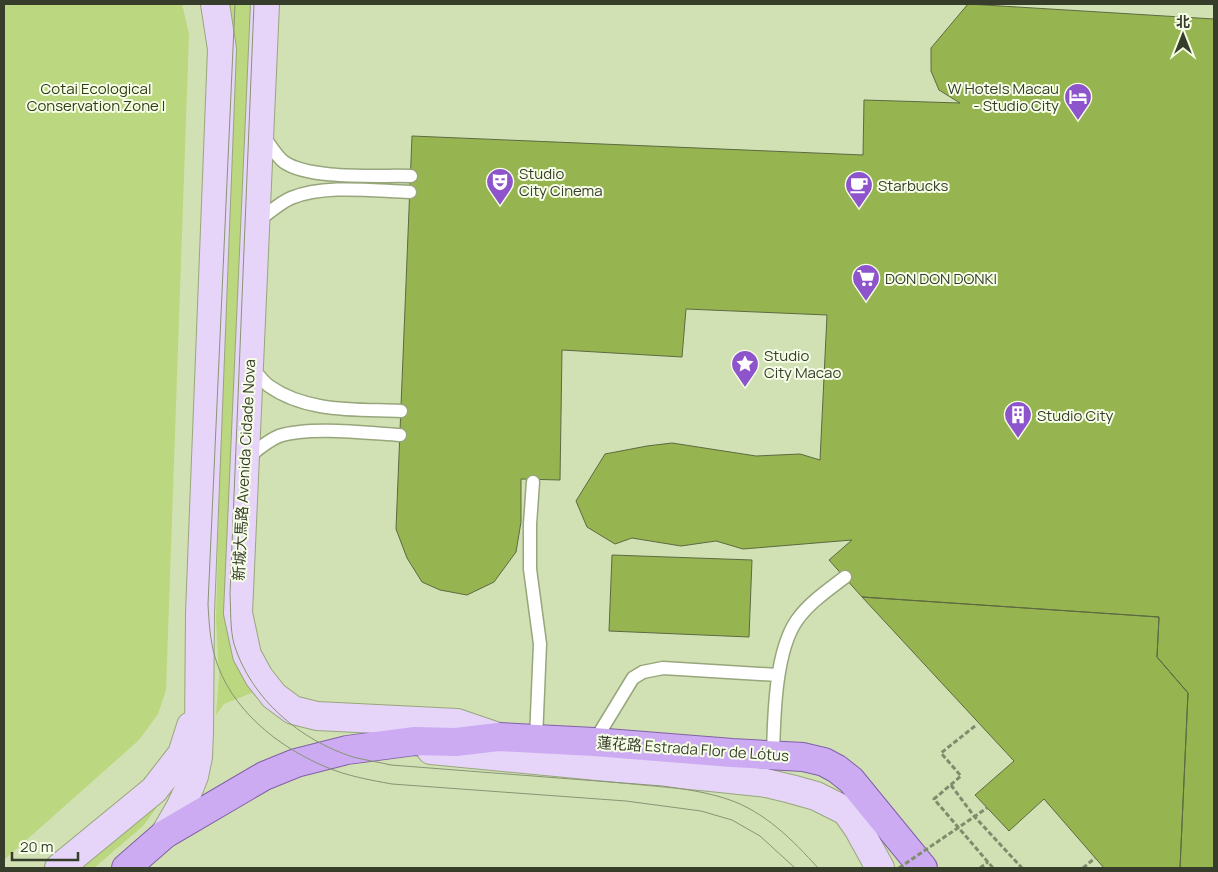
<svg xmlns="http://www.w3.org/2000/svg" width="1218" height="872" viewBox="0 0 1218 872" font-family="Manrope,'Noto Sans SC',sans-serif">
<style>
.green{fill:#bbd77f}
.building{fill:#96b44f;stroke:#5d6a42}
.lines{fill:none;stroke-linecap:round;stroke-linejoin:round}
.lane-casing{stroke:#98a67c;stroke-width:15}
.secondary-casing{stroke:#98a67c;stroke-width:30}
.primary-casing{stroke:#8260a6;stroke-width:30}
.path{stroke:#818c6d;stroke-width:3;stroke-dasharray:5 2.5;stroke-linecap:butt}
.lane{stroke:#fff;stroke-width:12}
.secondary{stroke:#e6d5f8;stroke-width:28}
.primary{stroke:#ccabf2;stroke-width:28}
.tram{stroke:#889473;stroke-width:1}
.path-bridge{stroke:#818c6d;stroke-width:3;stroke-dasharray:5 2.5;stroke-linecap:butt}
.labels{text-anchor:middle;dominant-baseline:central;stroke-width:4;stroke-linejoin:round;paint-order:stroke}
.park-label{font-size:15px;fill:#303c12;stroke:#f6fee7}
.poi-label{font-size:15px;fill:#373d2b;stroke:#f6fee7;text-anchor:start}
.street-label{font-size:15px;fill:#373d2b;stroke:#f6fee7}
</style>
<rect width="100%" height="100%" fill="#d1e1b4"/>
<path class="green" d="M4,4h178l7,30 -23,656 -8,24 -19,26 -135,120z
M228,4h29l-31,620c6,32 9,42 28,68l-30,12 -8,11 3,-39 -3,-56 15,-597z
M163,799l-20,27 -49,42h-13z"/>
<path class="building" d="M968,4l246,15v849h-34l8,-175 -31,-36 2,-40 -297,-20 -33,-37 23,-20 -109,9 -27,-8 -35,5 -49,-8 -17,6 -28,-17 -11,-26 29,-47 42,-8 25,-3 84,13 44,-2 20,6 7,-145 -141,-6 -4,48 -120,-7 -2,130 -39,-1v43l-5,30 -22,30 -27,13 -27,-5 -18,-8 -15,-24 -11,-29 16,-393 451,19 1,-55 96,3 -21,-13 -8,-19v-23z
M612,555l140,5 -3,77 -140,-6z
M862,597l297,20 -2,40 31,36 -8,175h-76l-60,-69 -35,32 -34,-36 39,-34z"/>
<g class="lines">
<defs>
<path id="lane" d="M262,134c7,9 13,21 22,28 26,18 94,13 127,14
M256,222c11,-7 23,-19 35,-24 34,-14 83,-7 119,-6
M251,366c6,7 11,15 18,20 38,27 88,23 132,25
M247,458c10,-8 20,-17 32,-22 31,-10 88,-3 121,-1
M533,482l-3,42v45l10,75 -4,95
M594,742l39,-64 10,-6 20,-4 115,7
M773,754c1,-37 2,-103 24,-134 12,-17 31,-30 48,-43"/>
<path id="secondary" d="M265,4l-27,609 9,42 12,22 15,19 19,14 24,6 140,7 41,14
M431,750l280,27 55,6 25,6 25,7 30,15 12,17 22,40
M165,834l15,-26 8,-17 6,-15 4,-19 1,-25 1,-119 22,-564 -7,-45
M59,868l95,-78 28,-36 9,-28"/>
<path id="primary" d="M126,868l39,-34 99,-58 32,-13 51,-13 68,-9 41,1 42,-5 96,5 138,11 71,4 21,5 13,7 14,11 72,88"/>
</defs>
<use href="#lane" class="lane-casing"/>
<use href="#secondary" class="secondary-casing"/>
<use href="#primary" class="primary-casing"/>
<path class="path" d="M975,726l-34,27 20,23 -27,23 59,69
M951,785l23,31 48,52
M980,868l8,-6
M1083,868l12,-10"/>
<use href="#lane" class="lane"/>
<use href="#secondary" class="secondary"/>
<use href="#primary" class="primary"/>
<path class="tram" d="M235,4l-27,600c1,18 2,36 7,53 15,52 63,90 111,110 21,9 44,13 66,17l234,17 75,10 31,9 28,16 35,32
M254,4l-24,590c1,17 0,35 4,50 17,55 66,96 119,113 12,3 25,5 38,8l271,21c22,3 44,6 65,13 37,12 66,41 91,69"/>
<path class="path-bridge" d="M899,868l88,-60"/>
</g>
<defs>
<symbol id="hotel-pin" viewBox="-11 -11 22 30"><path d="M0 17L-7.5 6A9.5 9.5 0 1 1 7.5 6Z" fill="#8e54cb" stroke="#f6fee7"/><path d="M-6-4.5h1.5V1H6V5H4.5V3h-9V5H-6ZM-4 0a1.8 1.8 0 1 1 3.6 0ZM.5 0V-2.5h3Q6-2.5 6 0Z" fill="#fff"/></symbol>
<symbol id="theatre-pin" viewBox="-11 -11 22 30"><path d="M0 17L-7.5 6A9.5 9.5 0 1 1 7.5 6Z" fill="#8e54cb" stroke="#f6fee7"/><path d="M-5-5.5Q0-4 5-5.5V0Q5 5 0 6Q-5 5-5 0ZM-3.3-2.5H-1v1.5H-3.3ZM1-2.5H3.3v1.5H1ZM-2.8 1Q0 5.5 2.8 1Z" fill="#fff"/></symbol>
<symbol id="cafe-pin" viewBox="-11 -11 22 30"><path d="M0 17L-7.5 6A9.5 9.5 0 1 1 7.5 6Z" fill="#8e54cb" stroke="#f6fee7"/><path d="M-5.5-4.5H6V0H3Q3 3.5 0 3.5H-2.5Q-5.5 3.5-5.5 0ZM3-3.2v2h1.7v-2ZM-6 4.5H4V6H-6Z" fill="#fff"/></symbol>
<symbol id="supermarket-pin" viewBox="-11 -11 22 30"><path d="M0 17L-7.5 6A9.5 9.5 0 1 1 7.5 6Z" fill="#8e54cb" stroke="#f6fee7"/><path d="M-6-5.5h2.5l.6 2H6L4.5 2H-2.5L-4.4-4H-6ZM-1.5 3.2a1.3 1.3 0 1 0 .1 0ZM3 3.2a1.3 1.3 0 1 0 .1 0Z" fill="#fff"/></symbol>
<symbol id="sight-pin" viewBox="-11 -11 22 30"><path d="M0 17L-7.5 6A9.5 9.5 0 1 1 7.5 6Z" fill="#8e54cb" stroke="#f6fee7"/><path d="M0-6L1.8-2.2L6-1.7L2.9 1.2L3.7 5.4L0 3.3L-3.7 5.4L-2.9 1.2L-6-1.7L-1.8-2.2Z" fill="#fff"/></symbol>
<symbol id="building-pin" viewBox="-11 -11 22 30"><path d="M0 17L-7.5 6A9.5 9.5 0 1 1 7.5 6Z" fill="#8e54cb" stroke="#f6fee7"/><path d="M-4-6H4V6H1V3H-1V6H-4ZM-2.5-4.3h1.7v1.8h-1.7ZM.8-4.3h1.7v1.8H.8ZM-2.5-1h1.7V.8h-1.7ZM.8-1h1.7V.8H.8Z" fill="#fff"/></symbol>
</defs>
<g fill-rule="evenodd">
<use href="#hotel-pin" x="1062" y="81" width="32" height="43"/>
<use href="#theatre-pin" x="484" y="166" width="32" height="43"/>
<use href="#cafe-pin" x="843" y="169" width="32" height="43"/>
<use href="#supermarket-pin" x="850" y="262" width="32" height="43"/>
<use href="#sight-pin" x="729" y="348" width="32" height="43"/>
<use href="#building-pin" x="1002" y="399" width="32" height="43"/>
</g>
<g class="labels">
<g class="park-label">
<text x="96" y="88">Cotai Ecological<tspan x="96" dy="17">Conservation Zone I</tspan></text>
</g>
<g class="poi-label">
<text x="1059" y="88" text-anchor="end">W Hotels Macau<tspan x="1059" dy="17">- Studio City</tspan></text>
<text x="519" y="173">Studio<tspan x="519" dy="17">City Cinema</tspan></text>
<text x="878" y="185">Starbucks</text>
<text x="885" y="278">DON DON DONKI</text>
<text x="764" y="355">Studio<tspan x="764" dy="17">City Macao</tspan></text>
<text x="1037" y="415">Studio City</text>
</g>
<g class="street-label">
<text transform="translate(244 470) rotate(-87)">新城大馬路 Avenida Cidade Nova</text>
<text transform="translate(693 749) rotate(4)">蓮花路 Estrada Flor de Lótus</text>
</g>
</g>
<rect width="1218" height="872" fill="none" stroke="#373d2b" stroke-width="10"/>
<g transform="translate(1183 35)" stroke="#f6fee7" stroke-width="4" paint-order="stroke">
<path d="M0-4L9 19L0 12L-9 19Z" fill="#373d2b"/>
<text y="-8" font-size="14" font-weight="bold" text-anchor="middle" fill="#373d2b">北</text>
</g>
<path d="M12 852v8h66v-8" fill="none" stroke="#373d2b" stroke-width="2.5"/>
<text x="20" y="852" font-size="15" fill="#373d2b" stroke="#f6fee7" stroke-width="4" paint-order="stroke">20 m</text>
</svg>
